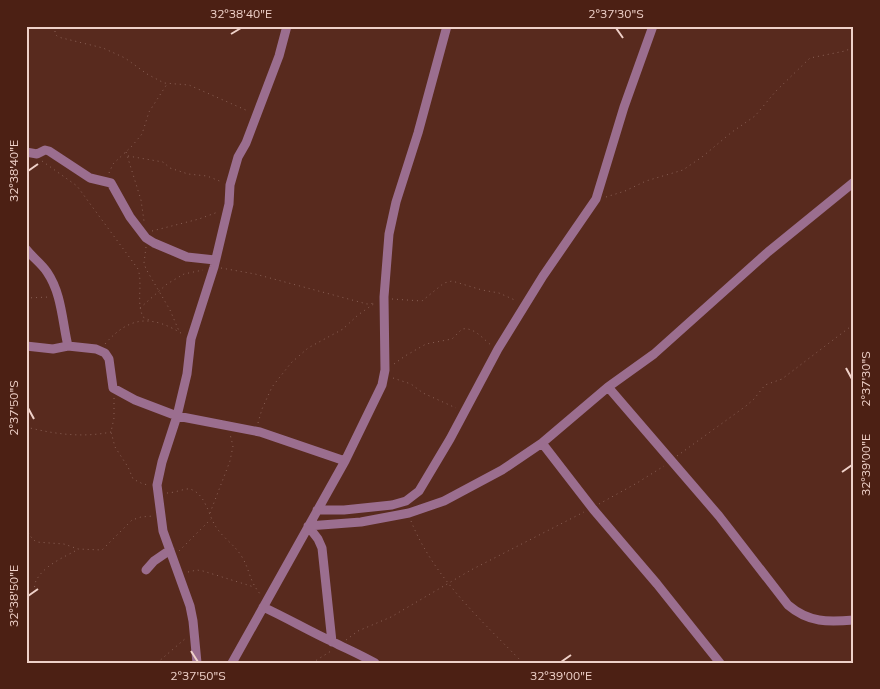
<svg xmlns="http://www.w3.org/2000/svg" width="880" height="689" viewBox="0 0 880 689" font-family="Mulish,sans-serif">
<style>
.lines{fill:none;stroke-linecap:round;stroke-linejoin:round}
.path{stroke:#8a6156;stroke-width:1;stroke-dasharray:1 4;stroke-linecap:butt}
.street{stroke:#9b6e8f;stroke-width:9}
.ticks{fill:none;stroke:#efd1c9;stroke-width:2}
.neatline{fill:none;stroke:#efd1c9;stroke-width:2}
.ticks-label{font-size:12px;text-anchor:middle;fill:#efd1c9}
</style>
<rect width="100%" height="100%" fill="#582a1e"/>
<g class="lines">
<path class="path" d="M55,26v8l3,3 45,11 22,10 22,16 17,9 25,2 59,26
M126,152l15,48 3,21
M128,156l35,6 7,6 18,6 19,2 15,6
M42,161l35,25 61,83c5,15 -2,33 5,48l6,3
M109,173l4,-9 19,-18 10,-12 7,-22 18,-28
M606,197l19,-6 21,-10 37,-11 19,-13 30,-25 23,-16 21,-25 34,-33 35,-7 9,-4
M152,231l47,-12 19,-7
M146,247l-2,16 2,6 24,41 9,21
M221,268l34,6 112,30 9,-1
M26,298l24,-1
M392,299l30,2 22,-18 8,-2 30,9 17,3 18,8
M140,308l27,-24 17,-10 19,-4
M105,344c25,-29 48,-29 79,-9
M394,364l11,-8 21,-12 26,-5 10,-10c12,-2 20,9 29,16
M393,378l18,6 12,9 33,15
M114,398v20l-3,14 4,15 13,20 5,12 10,5 6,1
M258,423l4,-14 10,-22 19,-24 17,-15 35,-19 15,-14 17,-12
M26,427c28,7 56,11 85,5
M677,456l69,-50 8,-7 11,-14 17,-6 72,-55
M167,493c7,0 19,-5 23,-4 16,5 18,26 26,38 7,11 19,18 26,30 8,13 7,24 19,38
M599,504l38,-21 27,-17
M210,513l20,-52 3,-15 -3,-12
M411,521c23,57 70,99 112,142
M26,528l5,9 5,5 28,2 14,5 24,1 30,-30 9,-3 12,-1
M179,551l32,-32
M188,572l9,-2 6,1 51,16
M26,598l8,-6c1,-4 0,-8 2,-11 7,-15 28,-24 41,-31
M346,640l12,-9 33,-14 80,-47 113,-58
M157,663l29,-25
M312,663l19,-12"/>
<path class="street" d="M26,152l11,2 8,-4 4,1 41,27 21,5 19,34 16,21 8,5 33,14 28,3
M26,249c6,8 15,14 21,23 15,22 15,49 21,74
M26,346l27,3 15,-3 28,3 9,4 4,6 4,29 22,12 42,16 83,16 85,29
M608,387l111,129 69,89c21,18 40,17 66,15
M542,443l51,66 64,75 63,79
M317,510h27l48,-5 14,-4 13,-10 31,-52 48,-90 45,-73 53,-77 28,-92 29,-81
M308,526l53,-4 48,-9 35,-12 58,-31 40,-27 66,-56 46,-33 114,-102 86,-70
M308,526l10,13 4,9 10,94
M146,570l8,-9 16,-11
M263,607c24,11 46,24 70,35 14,7 28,13 42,21
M197,663l-4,-42 -3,-15 -27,-75 -6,-46 5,-23 15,-46 10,-42 4,-35 23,-72 15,-63 1,-19 8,-28 8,-14 33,-87 8,-30
M232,663l113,-202 37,-76 3,-15 -1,-73 5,-63 7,-32 22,-69 29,-107"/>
</g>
<path class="ticks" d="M616,28l7,10M231,34l10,-6M28,171l10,-7M846,368l6,11M28,408l6,11M842,472l10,-7M28,596l10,-7M191,651l7,11M561,662l10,-7"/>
<rect width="880" height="689" fill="none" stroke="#4c2014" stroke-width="55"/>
<rect x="28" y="28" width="824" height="634" class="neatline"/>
<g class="ticks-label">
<text x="241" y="18">32°38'40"E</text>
<text x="616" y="18">2°37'30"S</text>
<text transform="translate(14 171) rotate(-90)" y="4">32°38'40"E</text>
<text transform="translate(866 379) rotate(-90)" y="4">2°37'30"S</text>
<text transform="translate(14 408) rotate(-90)" y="4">2°37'50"S</text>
<text transform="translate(866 465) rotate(-90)" y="4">32°39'00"E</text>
<text transform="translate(14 596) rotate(-90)" y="4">32°38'50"E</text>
<text x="198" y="680">2°37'50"S</text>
<text x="561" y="680">32°39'00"E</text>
</g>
</svg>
